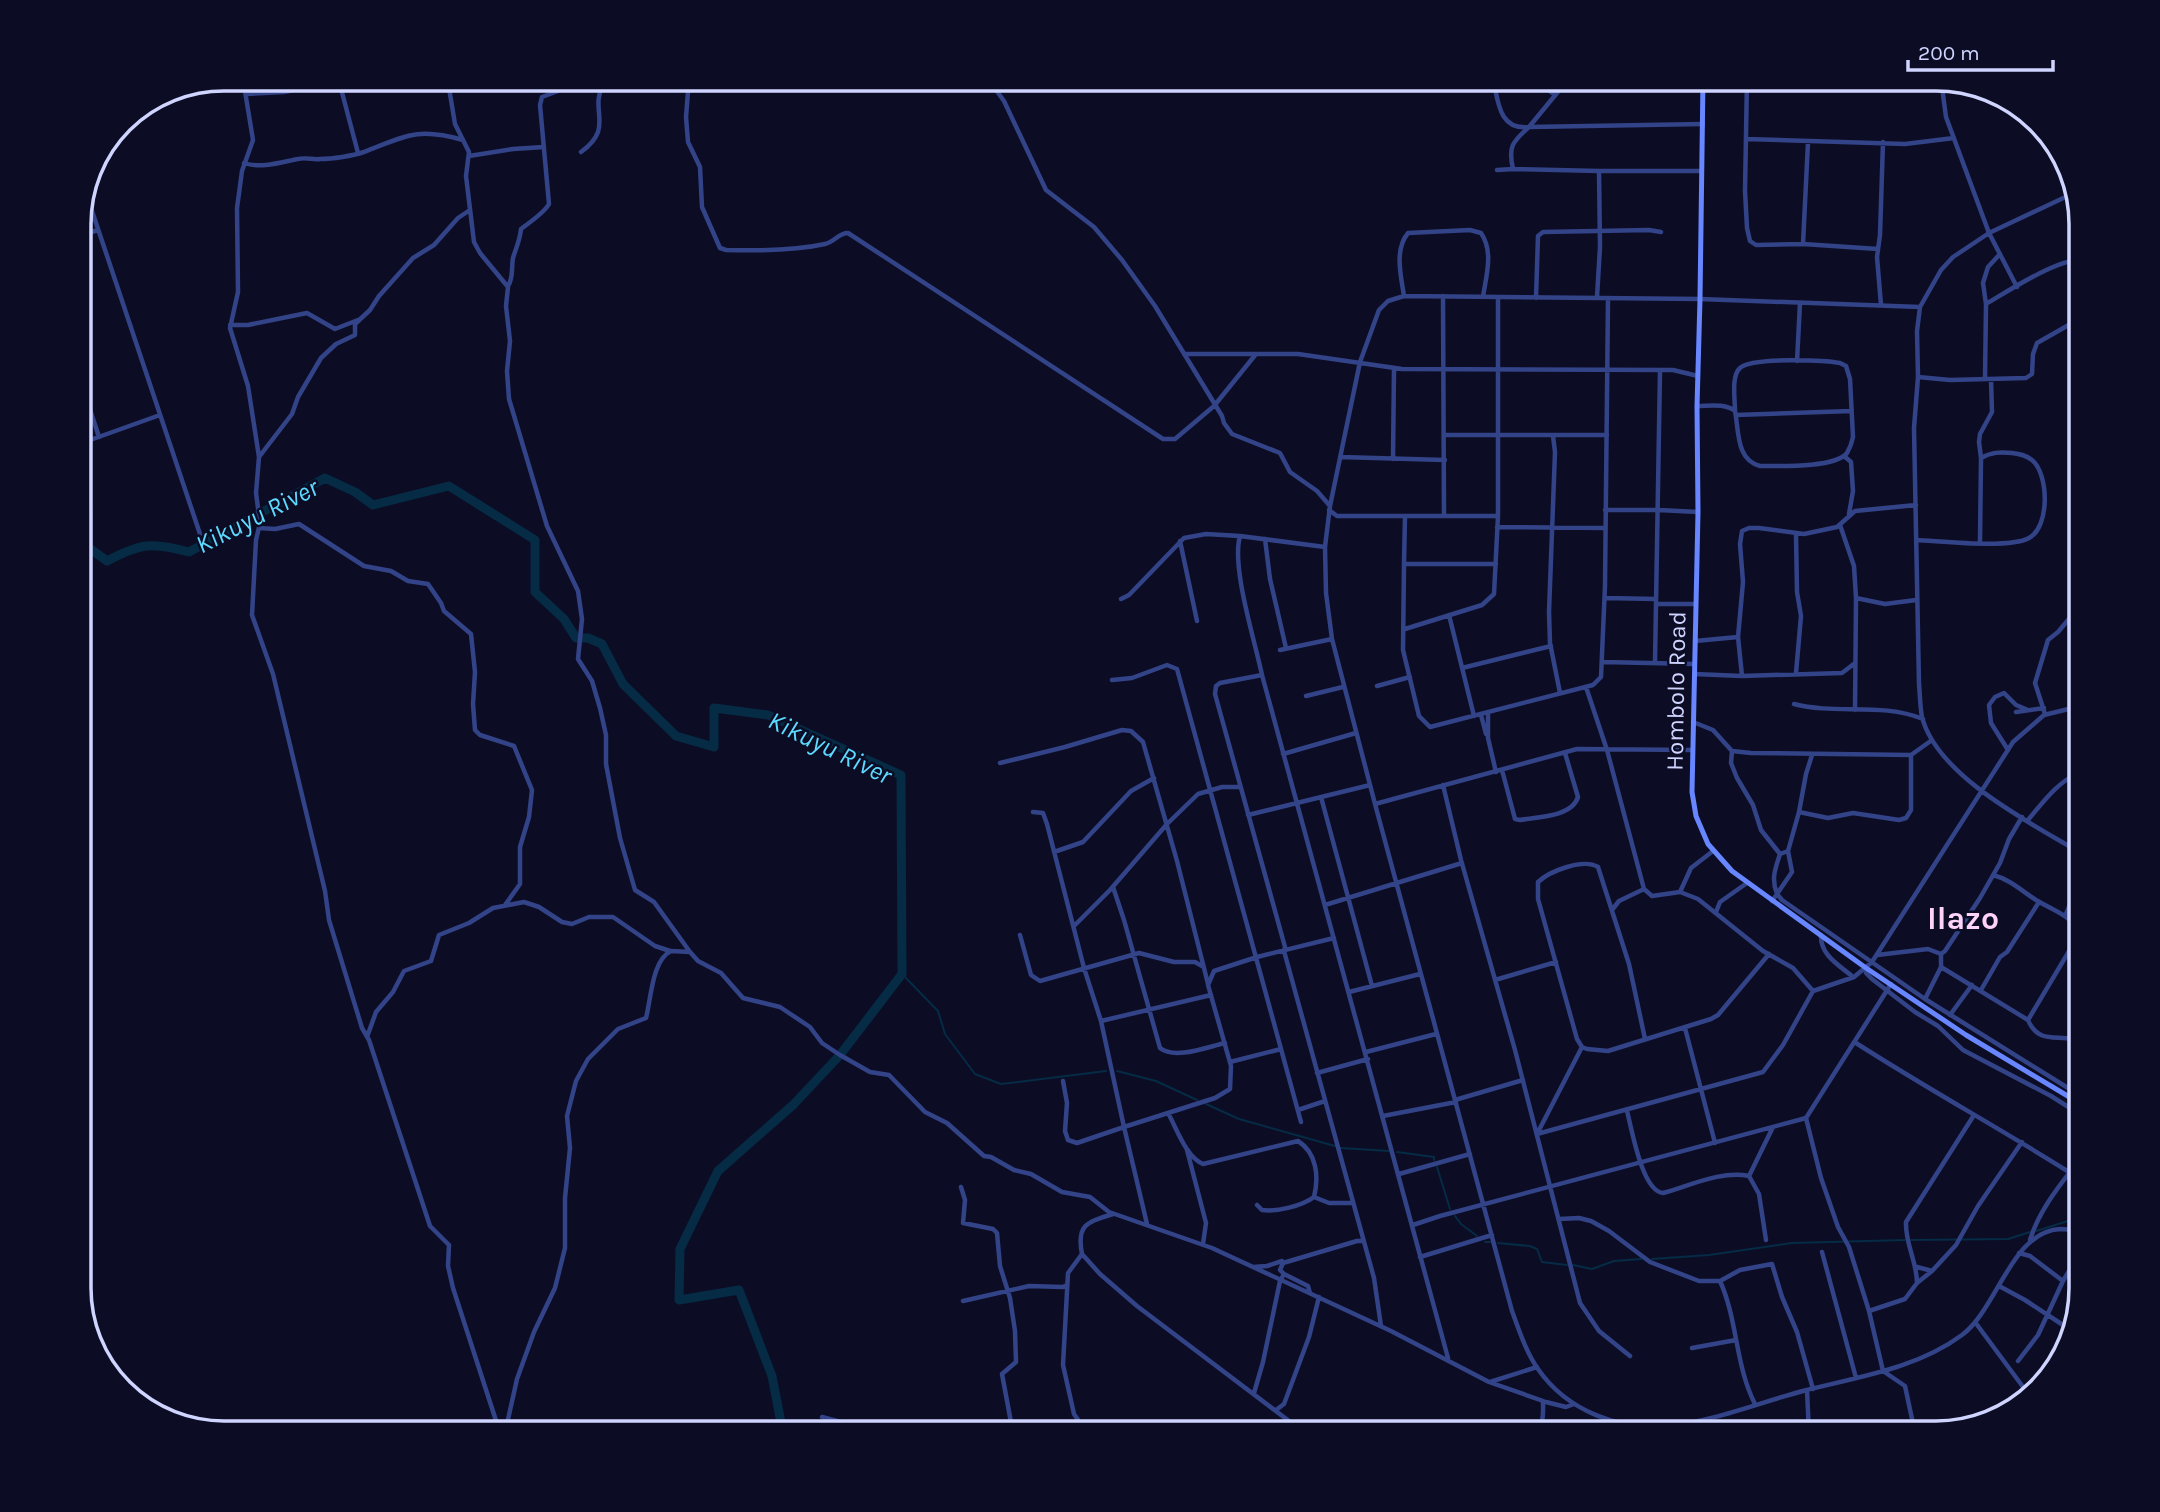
<svg xmlns="http://www.w3.org/2000/svg" width="2160" height="1512" viewBox="0 0 2160 1512" font-family="Karla,sans-serif">
<style>
.lines{fill:none;stroke-linecap:round;stroke-linejoin:round}
.stream{stroke:#052b45;stroke-width:2}
.river{stroke:#052b45;stroke-width:9}
.street{stroke:#334388;stroke-width:4.5}
.secondary{stroke:#6786ff;stroke-width:5}
.labels{text-anchor:middle;dominant-baseline:central;stroke-width:5;stroke-linejoin:round;paint-order:stroke}
.street-label{font-size:24px;fill:#d0d5ff;stroke:#0c0d25}
.water-label{font-size:26px;font-style:italic;fill:#5ed9ff;stroke:#0c0d25}
.district-label{font-size:32px;font-weight:bold;fill:#ffd2f9;stroke:#0c0d25}
.rim{fill:none;stroke:#d0d5ff;stroke-width:3.5}
</style>
<rect width="100%" height="100%" fill="#0c0d25"/>
<g class="lines">
<path class="stream" d="M902,974l36,37 7,23 30,40 26,10 105,-13
M1117,1071l39,10 41,19
M1206,1104l33,15 96,27
M1341,1148l48,3
M1397,1152l37,5v3
M1437,1167l13,42
M1455,1216l6,8 16,12
M2036,1231l45,-14
M1911,1240l97,-1 22,-7
M1485,1242h5
M1498,1243l32,3 7,3 5,13 25,3
M1652,1259l57,-4 83,-12 113,-3
M1573,1265l19,4 22,-8 27,-2"/>
<path class="river" d="M79,550l6,-5 22,16c34,-18 45,-19 82,-9l136,-74 30,14 18,13 76,-19 86,54v52l29,27 12,19h12l14,6 21,40 53,52 38,11v-39l54,7 133,60 1,199 -62,81 -47,50 -75,66 -38,78 -1,51 60,-10 33,86 11,57"/>
<path class="street" d="M243,79l10,61 -11,31 -5,37 1,84 -8,36 18,58 11,71 -3,36 4,30 -4,17 -4,75 21,59 52,217 4,29 33,108 7,12 61,186 19,19 -1,21 5,22 47,145
M445,79l4,9 6,36 14,28 -3,24 8,66 6,11 28,34 -2,19 4,35 -3,30 2,28 38,127 31,65 4,28 -4,40 14,22 8,27 6,27v29l14,74 15,52 19,12 36,50
M689,79l-3,38 2,25 12,25 2,40 18,41 6,2c33,1 67,1 99,-6 10,-2 13,-11 23,-11l315,206h12l39,-33 42,-52
M796,79h9
M983,79l13,11 8,11 42,89 48,37 28,33 33,46 67,110 2,7 8,11 48,19 10,19 27,19 13,15
M1493,79c5,20 5,52 36,48l37,-45 12,-2 111,5 14,-3
M1533,79l22,16
M1747,79l-2,112 2,37 3,13 6,4 47,-1 75,5
M1941,80l5,37 43,116 28,54
M339,81l19,72
M246,94l38,-2 68,-13
M1746,139l159,5 49,-6
M581,152c34,-25 8,-40 22,-68
M469,156l44,-7 31,-2
M244,163c17,6 38,-1 54,-4 8,-2 15,1 22,0 13,0 32,-3 44,-7 42,-16 53,-25 99,-12
M1497,170l16,-1
M1599,171l-86,-2c-5,-22 -1,-27 16,-42l174,-3
M85,190l118,353
M2074,193l-85,40 -36,24 -12,13 -21,37 -3,24 1,46 -4,51 5,256c1,11 1,23 3,33 15,59 110,107 159,136
M79,236l19,-6
M1803,244l5,-102
M508,286c6,-9 3,-18 5,-28 3,-10 7,-18 8,-29 9,-7 23,-16 28,-25l-9,-99 2,-8 24,-9 69,-9
M1404,296c-3,-20 -10,-46 4,-63l62,-3 11,3c13,19 5,43 2,64
M1443,296l1,219
M1597,297l3,-50 -1,-76h102
M1536,298l2,-62 5,-4 106,-2 12,2
M1986,304c22,-13 71,-45 95,-44
M1881,305l-4,-48 3,-22 3,-93
M230,325h18l59,-12 28,16 23,-9
M1184,354h114l104,15 271,1 25,6
M1797,361l3,-58
M79,376l20,61
M1918,377l32,3 76,-2 6,-4 1,-20 4,-11 44,-25
M1985,378l1,-74 -3,-21 5,-16 12,-13
M1697,406c12,0 28,-3 38,5 4,20 1,49 25,55 20,0 75,2 87,-13 3,-5 5,-11 6,-16l-3,-58 -4,-13 -6,-3c-16,-3 -89,-6 -100,5 -9,8 -5,31 -5,43
M1736,415l115,-4
M1444,435h163
M1553,436l2,16 -6,160 1,31 10,50
M79,444l81,-29
M1844,456l7,6 2,29 -4,23
M259,457l33,-43 6,-17 23,-39 15,-14 19,-9v-11l15,-14 9,-14 34,-38 21,-13 24,-27 12,-8
M1340,457l105,3
M1393,459l1,-91
M1329,510l8,6h161
M1605,510h54l39,2
M1405,516l-1,48h92
M1840,525l14,41 2,32 -1,112
M1497,527l108,1
M259,528l16,1 24,-5 65,42 27,5 17,10 20,3 13,19 3,8 27,23 4,38 -2,32 2,26 5,5 34,11 18,44 -3,27 -9,30v37l-15,21
M1265,539l5,40 16,69
M1916,540c25,1 93,9 113,-2 21,-11 20,-64 3,-78 -6,-5 -13,-6 -20,-7 -12,-1 -21,-1 -31,5
M1180,541l17,80
M1980,542l1,-84 -2,-16 1,-8 12,-22 -1,-33
M1325,547l-85,-11c-9,31 15,105 22,139l186,683
M1404,564l-1,86 16,66 11,11 163,-42 8,-8 4,-91 3,-287
M1605,598l51,1
M1856,598l29,6 31,-4
M1121,599l8,-4 55,-57 22,-4 34,2
M1656,604h39
M1449,615l25,101
M1405,629l77,-24 12,-11 4,-78v-219
M1695,641l43,-4
M1280,650l52,-11
M1603,662l91,2
M1655,662l5,-291
M1462,668l89,-22
M1796,673l5,-57 -4,-24 -1,-58
M1694,674l48,2 100,-3 13,-10
M1262,675l-42,8 -4,3 -1,8 70,253 -1,4 90,327 7,48
M1742,676l-4,-39 5,-55 -3,-38 2,-13 7,-3h10l45,6 33,-7 18,-16 61,-6
M1112,680l20,-2 35,-13 10,4 124,453
M1377,686l33,-9
M1586,687l21,63 37,139 8,7 28,-4 18,7 65,52 30,17 20,23
M1306,696l37,-9
M1794,704c42,11 87,-2 129,15
M2016,712l28,-4
M1488,713v25l8,34
M2045,714l-10,-31 13,-43 10,-8 21,-25
M1481,715l5,19
M1693,722l20,8 19,21 19,2 160,2 21,-15
M1692,750l-115,-1 -202,55 137,507c7,19 14,41 26,58 29,42 82,62 131,57 45,-5 89,-23 134,-35 54,-14 113,-22 159,-56 36,-27 49,-103 98,-106 7,0 14,2 21,2
M2008,750l-17,-27 -2,-18 6,-8 9,-4 12,12 12,5
M1732,751l-1,12 6,15 16,27 8,25 19,24
M1283,754l73,-21
M1000,763l65,-16 57,-17 9,1 12,11 34,119 31,123
M1502,770l13,49 5,1c17,-3 52,-3 58,-23l-13,-44
M1443,785l18,75 54,190 65,253 19,28 31,25
M1321,797l51,189
M1375,804l-43,-165 -6,-46 -1,-46 5,-41 30,-144 19,-52 9,-9 16,-5 296,3 220,8
M1033,812l10,1 4,11 37,144 17,53 23,106 -47,16 -9,-3 -3,-9 2,-28 -4,-22
M1799,812l7,-38 6,-19
M1248,815l122,-30
M2028,820c15,-18 30,-39 53,-48
M2074,848l7,-9
M1788,851l4,21 -15,22 5,6 143,99 156,97
M1054,852l29,-10 48,-51 23,-13
M1993,875c16,4 29,16 43,25 20,12 27,12 45,30
M1113,887l11,33 36,128c15,12 47,-1 65,-5
M1680,892l11,-24 22,-17
M1772,901l5,-7c-6,-15 -2,-25 3,-40l8,-3 11,-39 29,6 25,-5 46,7 7,-2 5,-8v-55
M1325,905l137,-42
M1612,910l7,-9 25,-12
M1716,912l4,-10 27,-19
M2066,914l11,-26 4,-21
M1074,926l36,-36 57,-66 31,-30 24,-7h18
M2081,931l-53,89c10,24 29,15 44,19l5,32 4,6
M1020,935l11,40 9,6 99,-28 35,9h21l7,4
M1821,935c-1,20 18,30 32,42
M1941,954v13l87,53
M1877,955l51,-6 13,5 4,-3 35,-53 20,-35 9,-24 13,-22
M1866,969v4l6,6 43,33 23,14 25,24 88,46 30,19
M1495,980l61,-18
M1981,990l19,-33 7,-5 32,-50
M1349,992l71,-18
M1925,999l16,-32
M1950,1015l22,-30
M1101,1021l110,-26
M1685,1028l30,115
M367,1037l9,-25 17,-20 11,-21 27,-10 8,-26 30,-12 24,-15 31,-6 15,5 23,15 10,2 17,-7h24l42,29 15,5
M2070,1037l11,-9
M1645,1039l-16,-75 -31,-97c-15,-9 -48,4 -60,15v17l39,140 5,8 5,2 21,2 103,-32 7,-4 51,-61
M1856,1043c70,45 143,85 213,129
M1366,1052l70,-18
M1230,1062l51,-13
M1317,1073l51,-14
M1455,1100l68,-20
M1298,1110l27,-9
M1627,1111c5,19 15,80 36,82 26,-7 59,-23 86,-17l10,18 7,46
M1168,1113c9,16 18,44 35,51l95,-23c19,12 21,36 16,56l15,6h23
M1383,1116l73,-14
M1806,1118l15,60 17,49 11,20 20,64
M1537,1134l226,-62 20,-27 30,-54 41,-14 18,-15 141,-220 31,-27 37,-9
M1537,1134l45,-87
M1187,1150l19,73 -3,21
M1399,1174l71,-20
M1749,1176l24,-49
M961,1187l4,13 -2,23 30,6 4,4 3,33 10,32 5,33 1,31 -14,12 11,59
M1257,1205l5,5c15,2 40,-4 52,-13
M1559,1219l20,-1 12,3 18,10 41,31 49,19h21l20,-11 32,-6 10,33 15,35 16,57
M1147,1224l-23,-97 91,-29 15,-9 1,-23 -23,-81 6,-14 43,-14 77,-19
M1413,1225l27,-9 366,-98 85,-134
M2030,1240c9,-30 32,-58 51,-82
M1822,1252l34,126
M1082,1254l18,20 37,32 156,118 19,9
M1420,1257l72,-22
M1253,1267l14,-1 15,-5
M1917,1267l15,4
M1284,1274l24,12 2,7
M1720,1281c18,40 15,84 35,123
M2063,1281l18,-30
M1917,1283c0,-22 -12,-39 -11,-61l68,-107
M1999,1286l26,14 44,29
M963,1301l66,-15 34,1 4,-2
M1975,1322l54,73
M1692,1348l44,-8
M2018,1361l20,-26 25,-54 -33,-25 -11,-3
M1490,1382l47,-15
M1807,1390l2,43
M1254,1393l9,-31 17,-81 4,-7 -4,-4 3,-7 74,-22h6
M1276,1410l8,-6 25,-67 10,-40
M822,1417l60,16
M1985,1420l42,-24
M505,1433l12,-54 17,-47 21,-44 10,-40v-50l5,-50 -3,-32 9,-35 12,-22 30,-30 28,-11c5,-19 6,-58 25,-67l19,1 8,9 23,12 22,25 37,9 30,20 12,16 18,12 30,17 19,3 36,37 22,11 37,33 7,1 23,13 17,4 31,18 28,5 19,15 103,36 179,83 98,51 57,20 20,5 8,-3
M1028,1433l29,-11
M1087,1433l-13,-19 -11,-49 5,-92 14,-19c-6,-30 6,-32 31,-40
M1531,1433c14,-8 12,-17 12,-32
M1821,1433h25
M1915,1433l-10,-47 -22,-15 -14,-60 36,-12 12,-16 15,-12 24,-26 22,-39 44,-64"/>
<path class="secondary" d="M1703,79l-3,220 -3,107 1,106 -6,280 4,24 12,28 24,27 134,97 100,67 115,69"/>
</g>
<g class="labels">
<g class="street-label">
<text transform="translate(1676 691) rotate(-89)">Hombolo Road</text>
</g>
<g class="water-label">
<text transform="translate(257 516) rotate(-27)">Kikuyu River</text>
<text transform="translate(830 748) rotate(26)">Kikuyu River</text>
</g>
<g class="district-label">
<text x="1963" y="918">Ilazo</text>
</g>
</g>
<path d="M0 0H2160V1512H0ZM224 91H1936A133 133 0 0 1 2069 224V1288A133 133 0 0 1 1936 1421H224A133 133 0 0 1 91 1288V224A133 133 0 0 1 224 91Z" fill="#0c0d25" fill-rule="evenodd"/>
<path class="rim" d="M224 91H1936A133 133 0 0 1 2069 224V1288A133 133 0 0 1 1936 1421H224A133 133 0 0 1 91 1288V224A133 133 0 0 1 224 91Z"/>
<path d="M1908 60v10h145v-10" fill="none" stroke="#d0d5ff" stroke-width="3.5"/>
<text x="1918" y="60" font-size="21" fill="#d0d5ff" stroke="#0c0d25" stroke-width="5" paint-order="stroke">200 m</text>
</svg>
